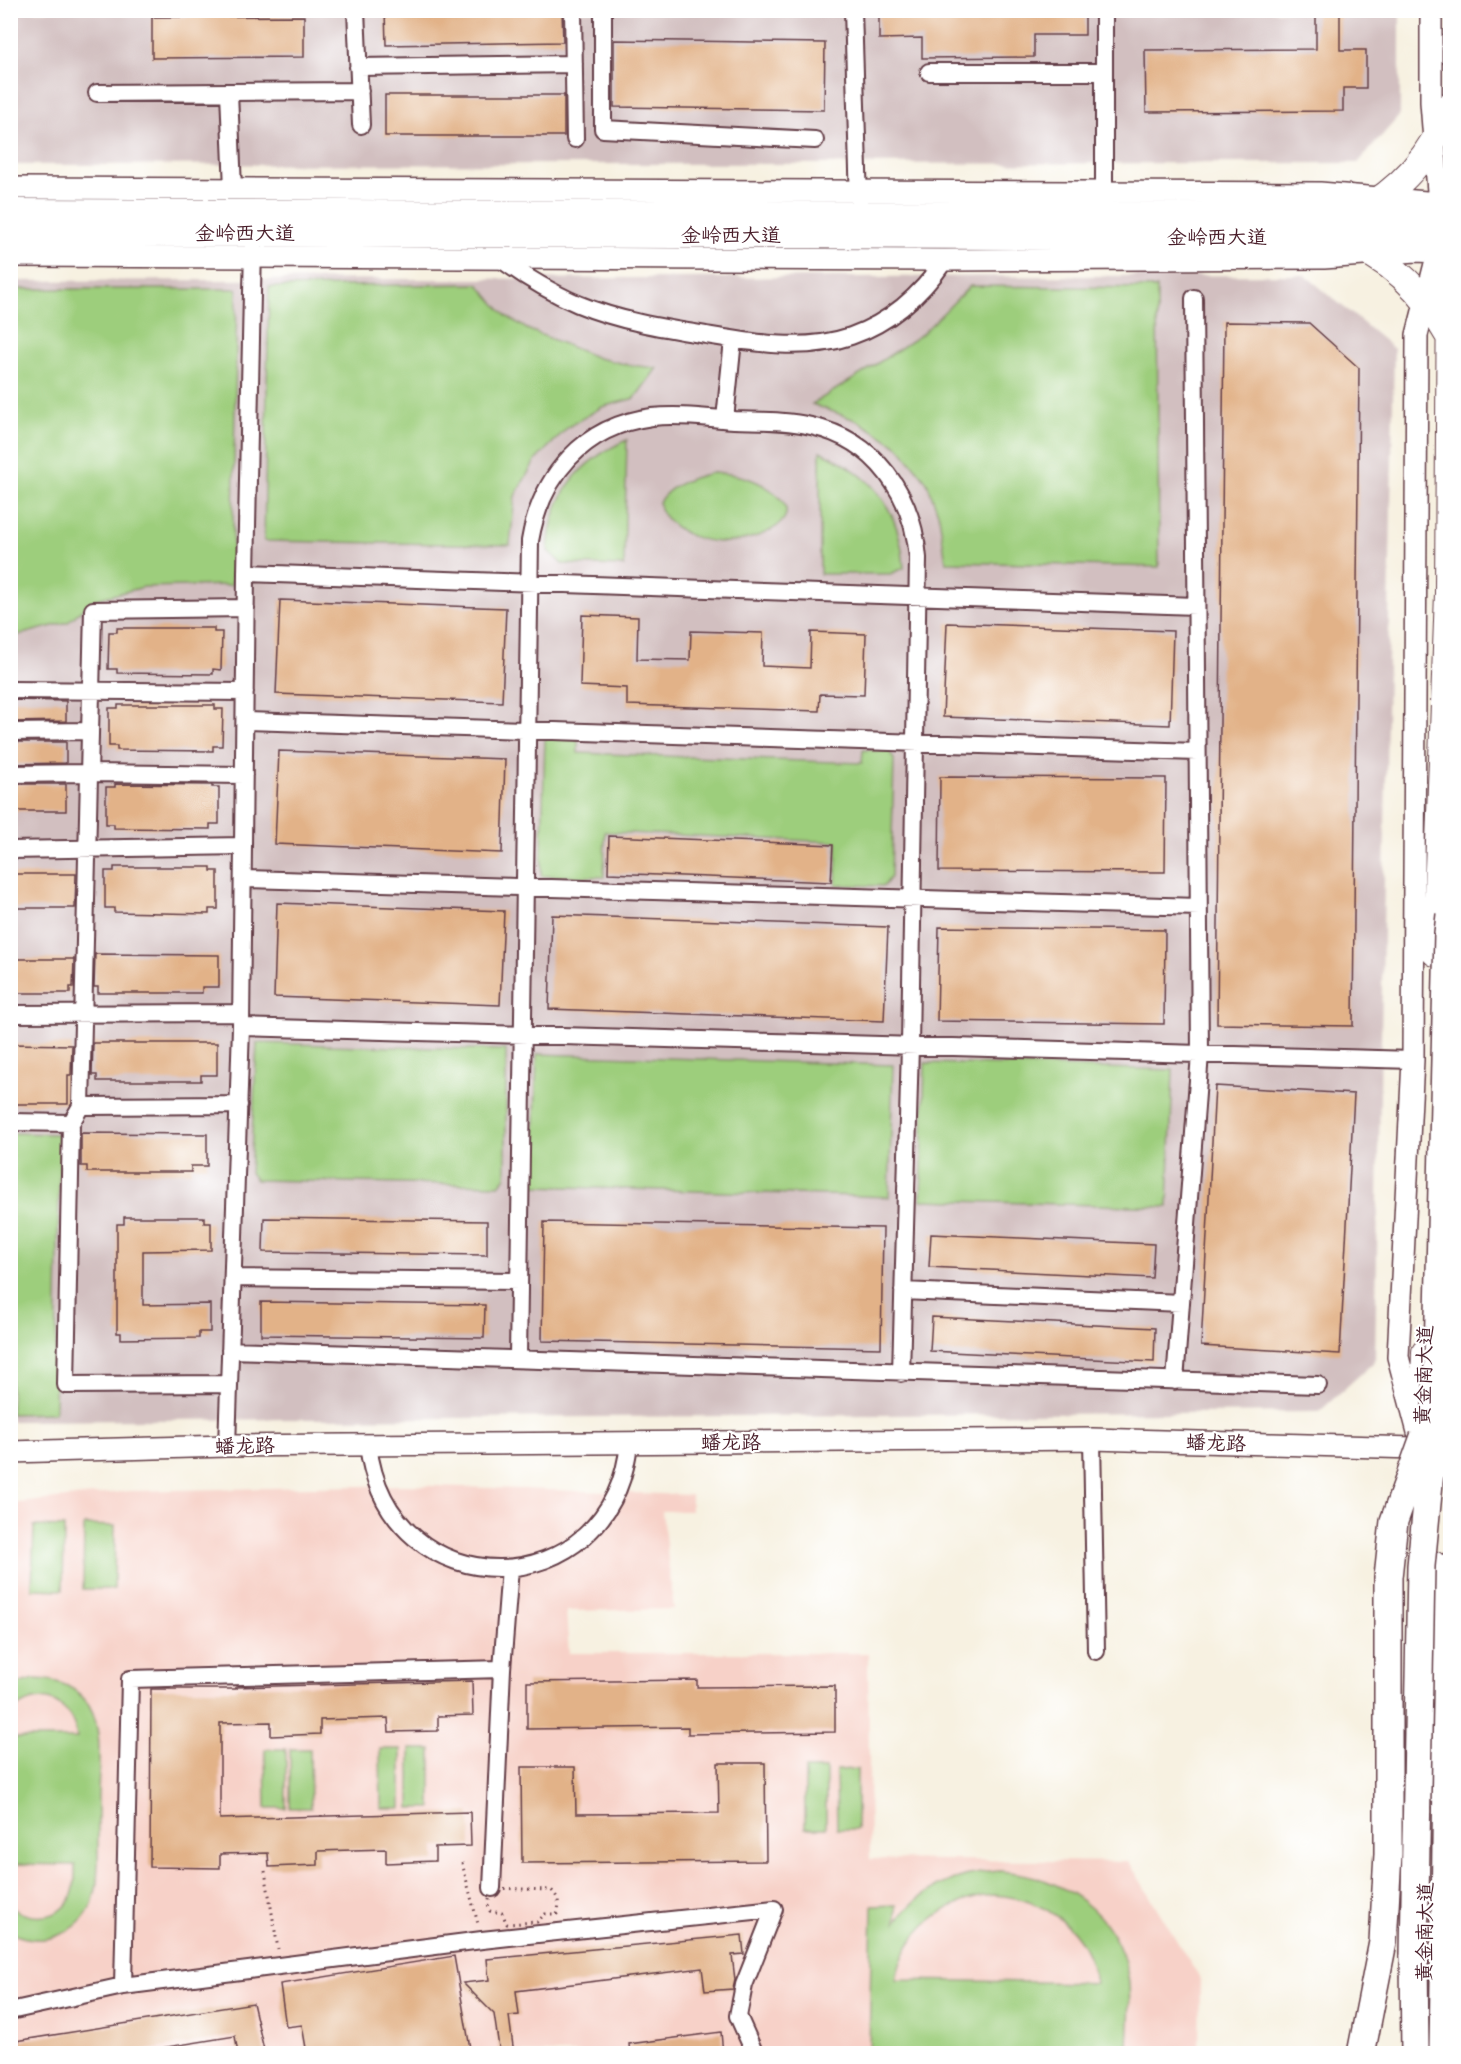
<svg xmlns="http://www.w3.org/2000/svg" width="1461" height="2064" viewBox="0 0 1461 2064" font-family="Sriracha,'LXGW WenKai TC',sans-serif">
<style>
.built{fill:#f7d1c8}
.industrial{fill:#d2bfc0}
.green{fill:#9dce7c;stroke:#747654;stroke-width:1.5;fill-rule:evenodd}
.building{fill:#e2b288}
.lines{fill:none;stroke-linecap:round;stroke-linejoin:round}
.minor-casing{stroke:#643e46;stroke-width:20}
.tertiary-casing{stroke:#643e46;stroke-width:24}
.primary-casing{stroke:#643e46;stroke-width:28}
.trunk-casing{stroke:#643e46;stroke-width:30}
.path{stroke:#643e46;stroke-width:3;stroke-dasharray:1.5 4.5;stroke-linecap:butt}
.minor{stroke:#fff;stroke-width:16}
.tertiary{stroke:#fff;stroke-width:21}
.primary{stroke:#fff;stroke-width:26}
.trunk{stroke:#fff;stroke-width:27}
.trunk-bridge-casing{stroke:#643e46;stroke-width:30;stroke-linecap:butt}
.trunk-bridge{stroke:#fff;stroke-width:27}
.labels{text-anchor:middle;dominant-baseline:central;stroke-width:4.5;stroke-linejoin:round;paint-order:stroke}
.street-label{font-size:20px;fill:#4a1f2b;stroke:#fff}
</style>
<rect width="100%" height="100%" fill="#fff"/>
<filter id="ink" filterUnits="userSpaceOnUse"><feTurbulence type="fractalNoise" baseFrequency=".0167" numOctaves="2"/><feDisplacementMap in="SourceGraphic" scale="12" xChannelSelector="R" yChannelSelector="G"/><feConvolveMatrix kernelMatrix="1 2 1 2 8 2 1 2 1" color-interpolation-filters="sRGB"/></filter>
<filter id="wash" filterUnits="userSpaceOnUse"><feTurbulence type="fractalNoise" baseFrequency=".008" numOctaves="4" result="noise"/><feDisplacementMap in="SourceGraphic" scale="24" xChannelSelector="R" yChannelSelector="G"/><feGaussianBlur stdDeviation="1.35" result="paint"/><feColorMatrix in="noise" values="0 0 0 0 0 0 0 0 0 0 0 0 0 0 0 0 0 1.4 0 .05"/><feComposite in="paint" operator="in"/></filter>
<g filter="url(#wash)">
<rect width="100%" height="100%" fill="#f7f1e1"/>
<path class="built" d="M405,1485l286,10v16h-29l12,98 -108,2 3,42h299l2,206 259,3 71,117 -1,74h-1188l-1,-549 120,-13z"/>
<path class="industrial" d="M10,11h1390v104l-42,48 -1347,2z
M1305,275l89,74 -19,1012 -56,51 -1308,9 -1,-1140z"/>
<path class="green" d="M478,284l28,32 21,13 71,29 31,7 28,3 -22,30 -33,9 -34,20 -33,34 -20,35 -5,49 -246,-4 5,-254z
M970,286l187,2 2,279 -213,-5 -7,-46 -12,-34 -28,-35 -41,-26 -46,-17 51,-31 59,-39z
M11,289h226l-5,296 -88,2 -51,13 -25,22 -57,15z
M627,440l-3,126 -62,-2 -14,-13c3,-55 29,-89 79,-111z
M820,451c53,24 80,57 84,117l-14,6h-70z
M712,473c24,0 45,5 64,21 36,31 -32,50 -56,48 -19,-1 -37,-8 -50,-20 -6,-6 -11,-11 -11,-20 11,-18 34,-25 53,-29z
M545,738l33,1v14l284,10 1,-13 26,1 5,8 -3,118 -7,9 -48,-1 1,-43 -232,-10 -1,45 -63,-1z
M257,1043l249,7v127l-7,8 -243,-5 -6,-7z
M537,1054l356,11 -4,132 -356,-11z
M925,1063l248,7 -5,137 -247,-7z
M11,1133l49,1 -5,279 -44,1z
M84,1525l31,1 -1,63h-31z
M34,1526l30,1 -1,63 -31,-1z
M34,1679c21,0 42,7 55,26 15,25 9,67 9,95 0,17 0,34 0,50 0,36 0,70 -39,85 -16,7 -32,5 -48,-2v-26c19,14 51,14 61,-12 4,-10 3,-20 3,-30l-64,-1v-126h66c-4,-37 -39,-52 -66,-25v-27z
M265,1749h21v59h-20z
M290,1749h20l1,59h-21z
M380,1749h21v59h-20z
M410,1749h21v59h-21z
M805,1769h21v59h-21z
M857,1769v60h-20l-1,-59z
M1000,1871c62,5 116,40 128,105 4,21 0,55 0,77h-259l3,-147 24,-1v17c25,-34 62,-49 104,-51zM993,1895c54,3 93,34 103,88l-200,-3c9,-49 48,-80 97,-85z"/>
<g id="blocks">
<path class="building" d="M385,10h177l1,32 -177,3z
M879,10h206v25h-51v22l-112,1v-20l-43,1z
M1316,10h24v40h26v38h-23v23l-197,1 -1,-62 171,-1z
M304,16v41l-152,1v-41z
M614,40l211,3 -1,67 -210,-3z
M385,95h179v41h-179z
M1224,322l85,1 50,45 -6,658 -136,-2z
M280,600l226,8 -4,94 -226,-8z
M582,615l56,2 -1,42 53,1 1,-29 72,2 -1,33 48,2 1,-36 55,2 -2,61 -44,-1 -1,17 -192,-6v-17l-47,-2z
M947,623l226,8 -3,94 -227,-8z
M117,628h97v4h8l-1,38 -8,-1v5l-96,-1v-4h-9l1,-37h8z
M10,700l56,1v20l-56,1z
M118,705h97v4h8l-1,37h-9v5l-96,-1v-4h-8v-38h9z
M10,742h56v21l-56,1z
M279,751l226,8 -3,94 -227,-9z
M940,777l226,1 -1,94 -226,-1z
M10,784h56v27h-56z
M115,784l97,1v2h7v37h-9v5l-96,-1v-4h-8v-37h9z
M609,836l224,9 -2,37 -223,-9z
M114,867h97v4h7v38h-9v5l-95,-2v-4h-9v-37h9z
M10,874h66l-1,34h-65z
M277,903l227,8 -4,94 -226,-8z
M552,915l336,12 -4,94 -335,-12z
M939,927l226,3 -1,94 -227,-3z
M95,954l124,1v32h-17v6h-104v-6h-4z
M10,959h64l-1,28h-3v6h-60z
M93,1043h124v32h-16v6h-104v-6h-5z
M10,1044l62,1 -1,30h-3v29h-58z
M1215,1086l139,8 -14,260 -139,-8z
M81,1133l126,1v32h-16v6h-104v-6h-6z
M124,1217h80v6h7v27l-68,1v54l67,-1v28h-11v6l-78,1v-6h-4v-109h7z
M264,1218l223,3v34l-224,-3z
M544,1222l339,6 -2,120 -339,-7z
M931,1234l223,10 -2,34 -223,-11z
M261,1302l224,3 -1,33 -223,-3z
M932,1317l223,11 -1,34 -224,-11z
M697,1680v7l138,-1v46l-147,2v-7l-161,2v-47z
M472,1681l1,34 -35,1v15l-49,1 -1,-14 -68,2v14l-49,2v-14l-51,1v96l250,-7 1,34 -36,1v14l-49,2v-14l-68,2v14l-49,2 -1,-14 -48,1v14l-70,-1 1,-178h85v-2z
M718,1763h47l1,98 -244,2 -1,-96h54l1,47 143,-1z
M742,1935l2,19 -12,1 3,25 -2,9 -28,2 -3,-23 -186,23 3,24 -10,1 5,38h-14l-6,-40 -31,-31 26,-3 -2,-21z
M454,1956l17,98h-164l-5,-29 -16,2 -6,-43z
M253,2003l12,51h-27l-3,-18 -111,18h-114v-12z
M721,2032l2,22h-93l-1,-10z"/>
</g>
</g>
<g filter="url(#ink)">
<use href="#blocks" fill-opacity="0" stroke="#643e46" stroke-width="1.5"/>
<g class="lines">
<defs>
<path id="minor" d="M356,10l5,115
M573,10l2,129
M603,10v119l212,11
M853,10l6,192
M1104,10v195
M358,67l216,-3
M929,72h175
M229,92l4,97
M97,93l263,-2
M499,258c25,18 51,34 79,46 41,17 85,24 128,31 48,8 98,17 145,1 40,-14 70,-41 94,-76
M725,419l8,-79
M246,573l950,33
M10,690l235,2
M245,721l952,31
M10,732l80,-1
M10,774l79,-1 155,2
M10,850l233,-4
M243,879l956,28
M10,1014l231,-1
M241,1027l1172,33
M81,1106l158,-1
M10,1122l61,1
M233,1278l286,3
M903,1291l278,12
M230,1350c363,9 725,26 1088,35
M518,1357l12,-816c11,-65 53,-115 122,-124 27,-3 55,1 82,3 26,1 52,0 77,6 65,14 102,69 107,132l-8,488 -9,327
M1175,1381l25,-327 -6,-756
M229,1384l-163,1 5,-262 10,-17 12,-496 153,-2
M1092,1439l4,212
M368,1445c20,166 246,163 261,-3
M227,1446l14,-419 5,-454 7,-327
M492,1888l10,-219 8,-101
M123,1986l359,-46 292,-31 -30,76 -6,31 17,38
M10,2011l113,-25 7,-307 372,-10"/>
<path id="tertiary" d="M10,188l1310,5 130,11
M10,256l935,4 379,-2 92,-7 22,1
M1418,1432l-20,-75 15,-297 4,-725 21,-83 1,-48 -8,-102v-92
M10,1452l217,-6 865,-7 358,10"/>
<path id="primary" d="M10,212l1440,4
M1354,215c47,-25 78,-60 96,-109
M10,233l1322,4 118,3
M1344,242c47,16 81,52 105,95
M1435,953l13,-360 2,-330
M1422,1432l3,-80
M1430,1789l5,-124 -2,-101"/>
<path id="trunk" d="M1414,1955l1,99
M1443,2054l7,-488"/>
</defs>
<use href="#minor" class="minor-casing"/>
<use href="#tertiary" class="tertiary-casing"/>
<use href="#primary" class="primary-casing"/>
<use href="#trunk" class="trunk-casing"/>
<path class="path" d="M462,1863l16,61
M265,1871l13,78
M492,1888l59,2c8,7 9,15 6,24h-12l-8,8 -30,2 -5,-11 -12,-2 -2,-7z"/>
<use href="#minor" class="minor"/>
<use href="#tertiary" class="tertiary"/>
<use href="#primary" class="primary"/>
<use href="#trunk" class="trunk"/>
<defs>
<path id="trunk-bridge" d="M1414,1955l7,-389 16,-167 11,-466 2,-18
M1361,2054l22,-112 5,-88v-277l6,-56 30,-84"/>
</defs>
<use href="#trunk-bridge" class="trunk-bridge-casing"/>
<use href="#trunk-bridge" class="trunk-bridge"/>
</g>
</g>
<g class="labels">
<g class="street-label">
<text x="245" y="233">金岭西大道</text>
<text x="731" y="235">金岭西大道</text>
<text x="1217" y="237">金岭西大道</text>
<text transform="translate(1424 1375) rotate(-88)">黄金南大道</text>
<text x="731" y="1442">蟠龙路</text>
<text transform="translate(1216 1443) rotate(2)">蟠龙路</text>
<text transform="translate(245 1446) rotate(-1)">蟠龙路</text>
<text transform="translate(1425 1932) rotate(-89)">黄金南大道</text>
</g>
</g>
<rect width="1461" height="2064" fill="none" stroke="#fff" stroke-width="36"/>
</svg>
